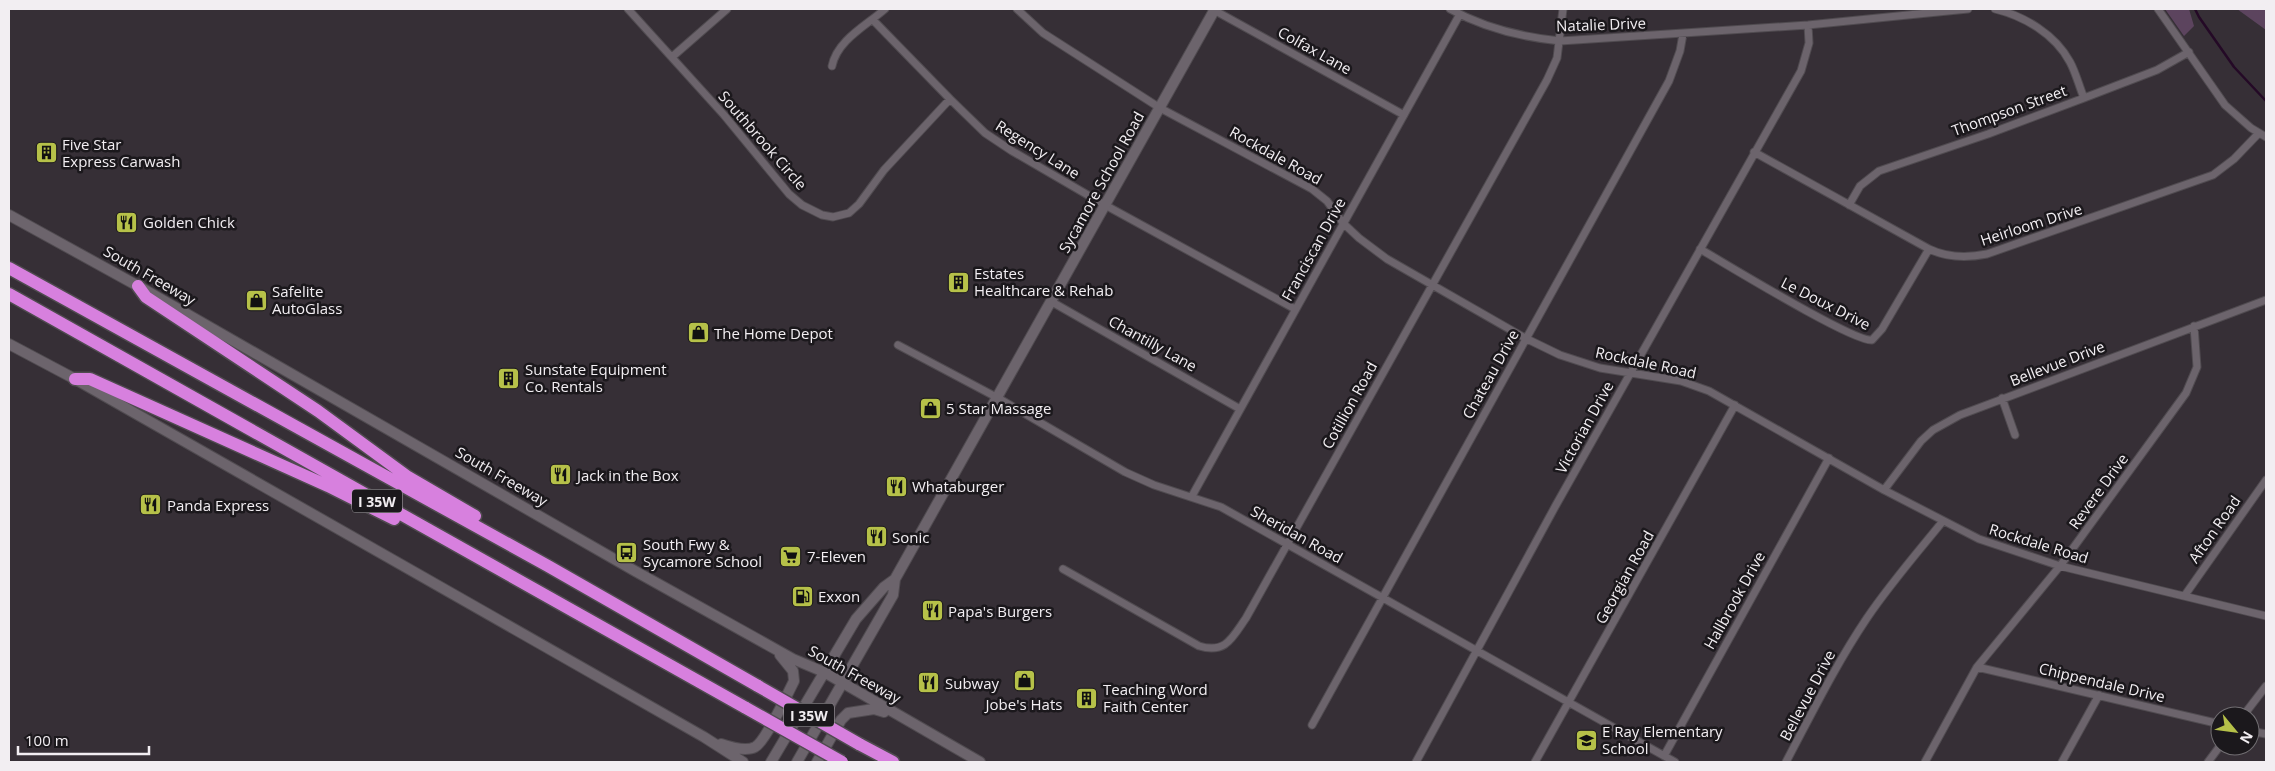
<svg xmlns="http://www.w3.org/2000/svg" width="2275" height="771" viewBox="0 0 2275 771" font-family="'Open Sans',sans-serif">
<style>
.green{fill:#5c445e}
.lines{fill:none;stroke-linecap:round;stroke-linejoin:round}
.stream{stroke:#240926;stroke-width:2.5}
.street-casing{stroke:#504b50;stroke-width:9}
.secondary-casing{stroke:#504b50;stroke-width:12}
.highway-casing{stroke:#504b50;stroke-width:15}
.street{stroke:#6c646c;stroke-width:7}
.secondary{stroke:#6c646c;stroke-width:10}
.highway{stroke:#d780de;stroke-width:12}
.highway-bridge-casing{stroke:#504b50;stroke-width:15;stroke-linecap:butt}
.highway-bridge{stroke:#d780de;stroke-width:12}
.labels{text-anchor:middle;dominant-baseline:central;stroke-width:5;stroke-linejoin:round;paint-order:stroke}
.shield{fill:#1b181c;stroke:#b2aeb2;stroke-width:1}
.shield-label{font-size:14px;font-weight:bold;fill:#f2eef2}
.street-label{font-size:15px;fill:#f2eef2;stroke:#1b181c}
.poi-label{font-size:15px;fill:#f2eef2;stroke:#1b181c;text-anchor:start}
</style>
<rect width="100%" height="100%" fill="#362f36"/>
<path class="green" d="M2165,9h24l5,17 -10,10z
M2237,9h29v21z"/>
<g class="lines">
<path class="stream" d="M2195,9l4,8 35,50 32,34"/>
<defs>
<path id="street" d="M628,9l96,106 65,79 13,11 20,10 11,2 16,-4 10,-9 25,-34 66,-71
M1017,9l26,24 117,75 152,81 15,12 16,22 16,15 28,21 138,79 35,17 40,13 81,13 28,10 175,99 95,49 81,27 206,50
M1212,9l192,106
M1450,9c34,19 71,28 110,32l248,-16 160,-16
M1995,9c29,7 60,25 75,53 6,11 9,24 14,36
M2158,9l67,96 26,23 15,9
M873,20l77,79 35,34 27,18 93,54 190,104
M672,57l55,-48
M832,66c5,-26 35,-41 53,-57
M1754,152l175,97c19,9 38,9 58,5l226,-79 21,-16 25,-26
M1849,205l11,-19 19,-15 109,-37 96,-36 73,-28 32,-18
M1700,249c26,15 153,93 172,91l10,-11 47,-80
M1052,302l188,107
M898,345l100,53 127,74 29,13 67,22 454,255
M2002,398l13,37
M1884,490l37,-49 12,-11 27,-15 306,-115
M1192,496l268,-482
M1063,569l136,77c27,8 33,-8 47,-28l301,-538 10,-22 6,-49
M2185,595l81,-115
M1977,667l243,57
M2243,716l23,-30
M1312,725l357,-644 11,-30 3,-17
M2250,731l16,3
M1664,756l165,-298
M1416,762l140,-257 245,-434 8,-28 -1,-18
M1535,762l200,-357
M1786,762c26,-49 50,-98 81,-144 23,-34 50,-65 76,-97
M1925,762l52,-95 83,-101 126,-173 11,-26 -3,-41
M2062,762l37,-67
M2208,762l12,-16"/>
<path id="secondary" d="M9,215l129,71 497,285 158,88 31,13 156,90
M9,344l66,35 629,358 39,25
M721,744c9,3 25,8 34,3 10,-5 33,-54 39,-66l-1,-10 -13,-16
M771,762l85,-143 28,-32 11,-8
M797,762l96,-167 2,-16 320,-570
M817,762l24,-42 7,-7 26,-4 10,3"/>
<path id="highway" d="M9,268l539,298 210,120
M138,286l8,11 172,114 90,66 67,39
M9,294l737,414
M75,379h15l238,107 66,33
M859,744l34,18"/>
</defs>
<use href="#street" class="street-casing"/>
<use href="#secondary" class="secondary-casing"/>
<use href="#highway" class="highway-casing"/>
<use href="#street" class="street"/>
<use href="#secondary" class="secondary"/>
<use href="#highway" class="highway"/>
<defs>
<path id="highway-bridge" d="M758,686l101,58
M746,708l96,54"/>
</defs>
<use href="#highway-bridge" class="highway-bridge-casing"/>
<use href="#highway-bridge" class="highway-bridge"/>
</g>
<defs>
<symbol id="building-square" viewBox="-11 -11 22 22"><rect x="-9" y="-9" width="18" height="18" rx="4" fill="#b6c149" stroke="#1b181c"/><path d="M-4-6H4V6H1V3H-1V6H-4ZM-2.5-4.3h1.7v1.8h-1.7ZM.8-4.3h1.7v1.8H.8ZM-2.5-1h1.7V.8h-1.7ZM.8-1h1.7V.8H.8Z" fill="#111"/></symbol>
<symbol id="restaurant-square" viewBox="-11 -11 22 22"><rect x="-9" y="-9" width="18" height="18" rx="4" fill="#b6c149" stroke="#1b181c"/><path d="M-5-6h1v4h1v-4h1v4h1v-4h1v5L-1.5 .5V6h-2V.5L-5-1ZM5-6V6H3V1.5H1.5Q1.5-4 5-6Z" fill="#111"/></symbol>
<symbol id="shop-square" viewBox="-11 -11 22 22"><rect x="-9" y="-9" width="18" height="18" rx="4" fill="#b6c149" stroke="#1b181c"/><path d="M-5-2.5h2.3a2.7 3.5 0 0 1 5.4 0H5L5.5 6h-11ZM-1.5-2.5h3a1.5 2.3 0 0 0-3 0Z" fill="#111"/></symbol>
<symbol id="bus-square" viewBox="-11 -11 22 22"><rect x="-9" y="-9" width="18" height="18" rx="4" fill="#b6c149" stroke="#1b181c"/><path d="M-5-6H5V4H4V6H2V4H-2V6H-4V4H-5ZM-3.5-4V0h7V-4ZM-3.5 1.2v1.5H-2V1.2ZM2 1.2v1.5H3.5V1.2Z" fill="#111"/></symbol>
<symbol id="supermarket-square" viewBox="-11 -11 22 22"><rect x="-9" y="-9" width="18" height="18" rx="4" fill="#b6c149" stroke="#1b181c"/><path d="M-6-5.5h2.5l.6 2H6L4.5 2H-2.5L-4.4-4H-6ZM-1.5 3.2a1.3 1.3 0 1 0 .1 0ZM3 3.2a1.3 1.3 0 1 0 .1 0Z" fill="#111"/></symbol>
<symbol id="fuel-square" viewBox="-11 -11 22 22"><rect x="-9" y="-9" width="18" height="18" rx="4" fill="#b6c149" stroke="#1b181c"/><path d="M-5.5-6h7V0h2V4h1.3V-2.5L3-4.5l.8-.8L6-3V5H2.5V1h-1V6h-7ZM-4.2-4.7v3.2H.2V-4.7Z" fill="#111"/></symbol>
<symbol id="school-square" viewBox="-11 -11 22 22"><rect x="-9" y="-9" width="18" height="18" rx="4" fill="#b6c149" stroke="#1b181c"/><path d="M0-5L7-2L0 1L-7-2ZM-4 1L0 2.5L4 1V4Q0 6-4 4Z" fill="#111"/></symbol>
</defs>
<g fill-rule="evenodd">
<use href="#building-square" x="34" y="140" width="25" height="25"/>
<use href="#restaurant-square" x="114" y="210" width="25" height="25"/>
<use href="#building-square" x="946" y="270" width="25" height="25"/>
<use href="#shop-square" x="244" y="288" width="25" height="25"/>
<use href="#shop-square" x="686" y="320" width="25" height="25"/>
<use href="#building-square" x="496" y="366" width="25" height="25"/>
<use href="#shop-square" x="918" y="396" width="25" height="25"/>
<use href="#restaurant-square" x="548" y="462" width="25" height="25"/>
<use href="#restaurant-square" x="884" y="474" width="25" height="25"/>
<use href="#restaurant-square" x="138" y="492" width="25" height="25"/>
<use href="#restaurant-square" x="864" y="524" width="25" height="25"/>
<use href="#bus-square" x="614" y="540" width="25" height="25"/>
<use href="#supermarket-square" x="778" y="544" width="25" height="25"/>
<use href="#fuel-square" x="790" y="584" width="25" height="25"/>
<use href="#restaurant-square" x="920" y="598" width="25" height="25"/>
<use href="#shop-square" x="1012" y="668" width="25" height="25"/>
<use href="#restaurant-square" x="916" y="670" width="25" height="25"/>
<use href="#building-square" x="1074" y="686" width="25" height="25"/>
<use href="#school-square" x="1574" y="728" width="25" height="25"/>
</g>
<g class="labels">
<g class="shield">
<rect x="352" y="489.5" width="50" height="23" rx="4"/>
<rect x="784" y="703.5" width="50" height="23" rx="4"/>
</g>
<g class="shield-label">
<text x="377" y="501">I 35W</text>
<text x="809" y="715">I 35W</text>
</g>
<g class="street-label">
<text transform="translate(1601 24) rotate(-2)">Natalie Drive</text>
<text transform="translate(1315 50) rotate(29)">Colfax Lane</text>
<text transform="translate(2009 110) rotate(-20)">Thompson Street</text>
<text transform="translate(763 140) rotate(49)">Southbrook Circle</text>
<text transform="translate(1038 149) rotate(32)">Regency Lane</text>
<text transform="translate(1276 155) rotate(29)">Rockdale Road</text>
<text transform="translate(1101 182) rotate(-61)">Sycamore School Road</text>
<text transform="translate(2031 224) rotate(-18)">Heirloom Drive</text>
<text transform="translate(1313 249) rotate(-61)">Franciscan Drive</text>
<text transform="translate(150 275) rotate(30)">South Freeway</text>
<text transform="translate(1826 303) rotate(27)">Le Doux Drive</text>
<text transform="translate(1153 343) rotate(29)">Chantilly Lane</text>
<text transform="translate(1646 362) rotate(12)">Rockdale Road</text>
<text transform="translate(2057 363) rotate(-21)">Bellevue Drive</text>
<text transform="translate(1490 374) rotate(-61)">Chateau Drive</text>
<text transform="translate(1349 405) rotate(-61)">Cotillion Road</text>
<text transform="translate(1584 427) rotate(-61)">Victorian Drive</text>
<text transform="translate(502 476) rotate(30)">South Freeway</text>
<text transform="translate(2098 491) rotate(-54)">Revere Drive</text>
<text transform="translate(2214 529) rotate(-55)">Afton Road</text>
<text transform="translate(1297 534) rotate(29)">Sheridan Road</text>
<text transform="translate(2039 543) rotate(17)">Rockdale Road</text>
<text transform="translate(1624 577) rotate(-61)">Georgian Road</text>
<text transform="translate(1734 600) rotate(-61)">Hallbrook Drive</text>
<text transform="translate(855 674) rotate(29)">South Freeway</text>
<text transform="translate(2102 682) rotate(13)">Chippendale Drive</text>
<text transform="translate(1807 695) rotate(-62)">Bellevue Drive</text>
</g>
<g class="poi-label">
<text x="62" y="144">Five Star<tspan x="62" dy="17">Express Carwash</tspan></text>
<text x="143" y="222">Golden Chick</text>
<text x="974" y="273">Estates<tspan x="974" dy="17">Healthcare &amp; Rehab</tspan></text>
<text x="272" y="291">Safelite<tspan x="272" dy="17">AutoGlass</tspan></text>
<text x="714" y="333">The Home Depot</text>
<text x="525" y="369">Sunstate Equipment<tspan x="525" dy="17">Co. Rentals</tspan></text>
<text x="946" y="408">5 Star Massage</text>
<text x="577" y="475">Jack in the Box</text>
<text x="912" y="486">Whataburger</text>
<text x="167" y="505">Panda Express</text>
<text x="892" y="537">Sonic</text>
<text x="643" y="544">South Fwy &amp;<tspan x="643" dy="17">Sycamore School</tspan></text>
<text x="807" y="556">7-Eleven</text>
<text x="818" y="596">Exxon</text>
<text x="948" y="611">Papa's Burgers</text>
<text x="945" y="683">Subway</text>
<text x="1103" y="689">Teaching Word<tspan x="1103" dy="17">Faith Center</tspan></text>
<text x="1024" y="704" text-anchor="middle">Jobe's Hats</text>
<text x="1602" y="731">E Ray Elementary<tspan x="1602" dy="17">School</tspan></text>
</g>
</g>
<rect width="2275" height="771" fill="none" stroke="#f2eef2" stroke-width="20"/>
<g transform="translate(2235 731) rotate(119)"><circle r="24" fill="#1b181c" stroke="#716e72"/>
<path d="M0-4L9 19L0 12L-9 19Z" fill="#b6c149"/>
<text y="-8" font-size="14" font-weight="bold" text-anchor="middle" fill="#f2eef2">N</text>
</g>
<path d="M18 746v8h131v-8" fill="none" stroke="#f2eef2" stroke-width="2.5"/>
<text x="25" y="746" font-size="15" fill="#f2eef2" stroke="#1b181c" stroke-width="4" paint-order="stroke">100 m</text>
</svg>
